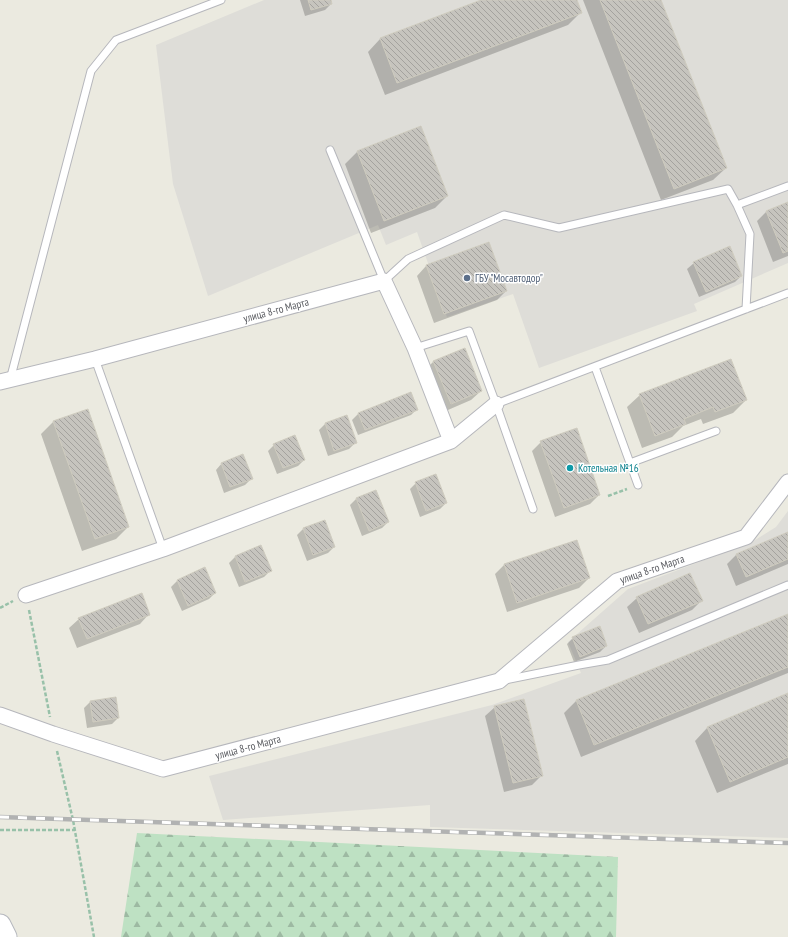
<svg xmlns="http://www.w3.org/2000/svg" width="788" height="937" viewBox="0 0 788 937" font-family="'PT Sans Narrow',sans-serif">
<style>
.industrial{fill:#deddd8}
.forest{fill:url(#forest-firs)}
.shadow{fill:#0003}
.building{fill:url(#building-back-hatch);stroke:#cfccbf}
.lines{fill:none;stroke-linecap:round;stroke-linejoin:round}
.service-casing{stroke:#b6b7bc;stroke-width:9}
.minor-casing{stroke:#b6b7bc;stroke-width:17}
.secondary-casing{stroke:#b6b8be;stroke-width:23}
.path{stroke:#98c1a9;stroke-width:2.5;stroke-dasharray:4 2;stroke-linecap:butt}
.service{stroke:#fff;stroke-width:7}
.minor{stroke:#fff;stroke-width:15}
.secondary{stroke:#fff;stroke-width:21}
.rail-casing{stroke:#b1b2b2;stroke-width:4.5}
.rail{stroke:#fff;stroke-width:3;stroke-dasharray:9;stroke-linecap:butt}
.service-dot{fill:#5c6f8a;stroke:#fff;stroke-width:1.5}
.culture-dot{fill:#0f9aa8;stroke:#fff;stroke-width:1.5}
.labels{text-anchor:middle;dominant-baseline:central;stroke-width:3;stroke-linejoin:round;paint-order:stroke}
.service-label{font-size:11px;fill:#4e5e75;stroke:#fff;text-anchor:start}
.street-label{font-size:11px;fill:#595b60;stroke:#fff}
.culture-label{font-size:11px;fill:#0d838f;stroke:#fff;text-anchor:start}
</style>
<defs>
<pattern id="forest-firs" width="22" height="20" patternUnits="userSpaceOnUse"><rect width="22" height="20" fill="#bee1c3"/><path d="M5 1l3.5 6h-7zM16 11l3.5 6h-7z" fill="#9db9a2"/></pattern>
<pattern id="building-back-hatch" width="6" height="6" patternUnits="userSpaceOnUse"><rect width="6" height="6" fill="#c6c4be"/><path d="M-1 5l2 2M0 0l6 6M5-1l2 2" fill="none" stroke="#a4a29e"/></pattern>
</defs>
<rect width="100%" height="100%" fill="#ebeae0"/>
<path class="industrial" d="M264,0h524v263l-94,41 3,7 -158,57 -26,-74 -66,23 -30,-85 -31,13 -8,-20 -170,71 -35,-112 -17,-139z
M788,511v327l-358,-11v-22l-207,15 -14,-44 283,-71 89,-32 -13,-31 60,-53 124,-47 24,-15z"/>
<path class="forest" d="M137,833l481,24 -2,80h-495z"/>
<path class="shadow" d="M300,0h30l1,4 -6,6 -20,6z
M484,0h91l5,13 -12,12 -183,70 -17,-43 12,-13z
M583,0h77l66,168 -13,12 -52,20z
M420,127l27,69 -12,12 -64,25 -26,-69 12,-12z
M788,203v53l-15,6 -16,-41 9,-9z
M489,243l17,48 -9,9 -63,23 -17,-47 9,-10z
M694,263l47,13 -6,6 -36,15 -12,-28z
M433,362l48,29 -10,9 -30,13 -17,-42z
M640,395l106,5 -13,13 -30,11 -2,-5 -18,7 -11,11 -30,11 -15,-41z
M417,409l-6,6 -53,20 -6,-15 6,-6z
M346,417l10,25 -7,7 -21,7 -9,-26 6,-6z
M53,422l75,105 -12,12 -34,12 -41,-117z
M541,442l58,53 -9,9 -35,13 -23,-66z
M274,445l30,15 -6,6 -21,8 -9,-23z
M222,463l29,16 -6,6 -21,8 -8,-23z
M416,483l30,20 -6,6 -20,8 -10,-28z
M375,491l13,31 -6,6 -20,8 -12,-31 6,-6z
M303,529l31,18 -6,6 -21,8 -10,-26z
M788,533v31l-52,22 -9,-22 9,-9z
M576,541l13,37 -10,10 -72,24 -12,-38 9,-9z
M261,546l10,24 -7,7 -25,10 -10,-24 6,-6z
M177,581l38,12 -6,6 -27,12 -11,-24z
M637,598l64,3 -9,9 -53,23 -12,-26z
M149,614l-9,10 -63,24 -8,-20 10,-9z
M788,615v58l-207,84 -17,-44 12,-12z
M573,638l33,8 -6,6 -26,10 -7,-18z
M788,694v70l-71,29 -22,-52 12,-13z
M90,702l28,16 -6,6 -25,4 -3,-20z
M495,707l47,68 -10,10 -28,7 -19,-76z"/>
<path class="building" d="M308,0h23l1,4 -21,6z
M481,0h96l5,13 -185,70 -17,-45z
M600,0h61l66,168 -53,21z
M421,126l27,70 -64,25 -27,-70z
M788,202v49l-5,2 -17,-42z
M489,242l18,49 -63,23 -18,-49z
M730,246l12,30 -36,16 -13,-30z
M465,348l17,43 -31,13 -18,-43z
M731,359l16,41 -32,12 -2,-5 -29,12 2,5 -31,12 -16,-42z
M411,392l7,18 -53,20 -7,-17z
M88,409l41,118 -34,12 -42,-118z
M347,415l10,28 -23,8 -9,-28z
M577,428l23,67 -36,13 -24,-67z
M295,435l10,25 -22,8 -10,-24z
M243,454l10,25 -23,8 -9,-24z
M436,474l11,29 -21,8 -11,-29z
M376,490l13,32 -20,9 -13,-33z
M325,520l10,27 -22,8 -10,-27z
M788,532v27l-42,18 -10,-23z
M577,540l13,38 -73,25 -13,-39z
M261,545l11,26 -27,11 -10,-26z
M205,567l11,26 -28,13 -11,-26z
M690,573l13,28 -55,23 -12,-27z
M142,593l8,22 -63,24 -9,-21z
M788,614v53l-194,78 -18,-45z
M600,626l7,20 -27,11 -8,-20z
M788,693v64l-58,25 -23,-55z
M116,697l3,21 -26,4 -3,-21z
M524,699l19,77 -30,7 -19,-77z"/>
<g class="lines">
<defs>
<path id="service" d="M330,150l54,131 24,-22 96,-44 55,13 169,-39 9,16
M746,309l4,-75 -13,-29 51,-19
M415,348l54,-17 27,73 292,-111
M95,359l68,190
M595,367l35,96 86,-32
M10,380l81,-309 25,-31 105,-40
M496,404l37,105
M630,463l8,22
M505,680l74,-15 29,-5 180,-75"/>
<path id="minor" d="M0,382l95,-23 289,-78 31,67 36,93
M26,595l137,-46 288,-108 45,-37
M0,715l53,19 110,35 336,-88 118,-100 129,-44 42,-55"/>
<path id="secondary" d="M0,925l6,12"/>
</defs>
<use href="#service" class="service-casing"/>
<use href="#minor" class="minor-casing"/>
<use href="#secondary" class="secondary-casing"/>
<path class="path" d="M608,496l19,-7
M0,608l13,-7
M29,610l21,107
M57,751l16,69 21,117
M0,830h75"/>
<use href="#service" class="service"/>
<use href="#minor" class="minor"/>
<use href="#secondary" class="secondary"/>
<defs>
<path id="rail" d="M0,817l788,26"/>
</defs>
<use href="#rail" class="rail-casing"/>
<use href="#rail" class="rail"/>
</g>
<circle class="service-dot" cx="467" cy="278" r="4"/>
<circle class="culture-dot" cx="570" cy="468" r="4"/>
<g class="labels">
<g class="service-label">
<text x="475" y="278">ГБУ "Мосавтодор"</text>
</g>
<g class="street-label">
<text transform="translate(276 310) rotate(-15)">улица 8-го Марта</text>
<text transform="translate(652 569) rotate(-19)">улица 8-го Марта</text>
<text transform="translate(248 747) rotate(-15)">улица 8-го Марта</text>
</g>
<g class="culture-label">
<text x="578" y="468">Котельная №16</text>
</g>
</g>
</svg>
